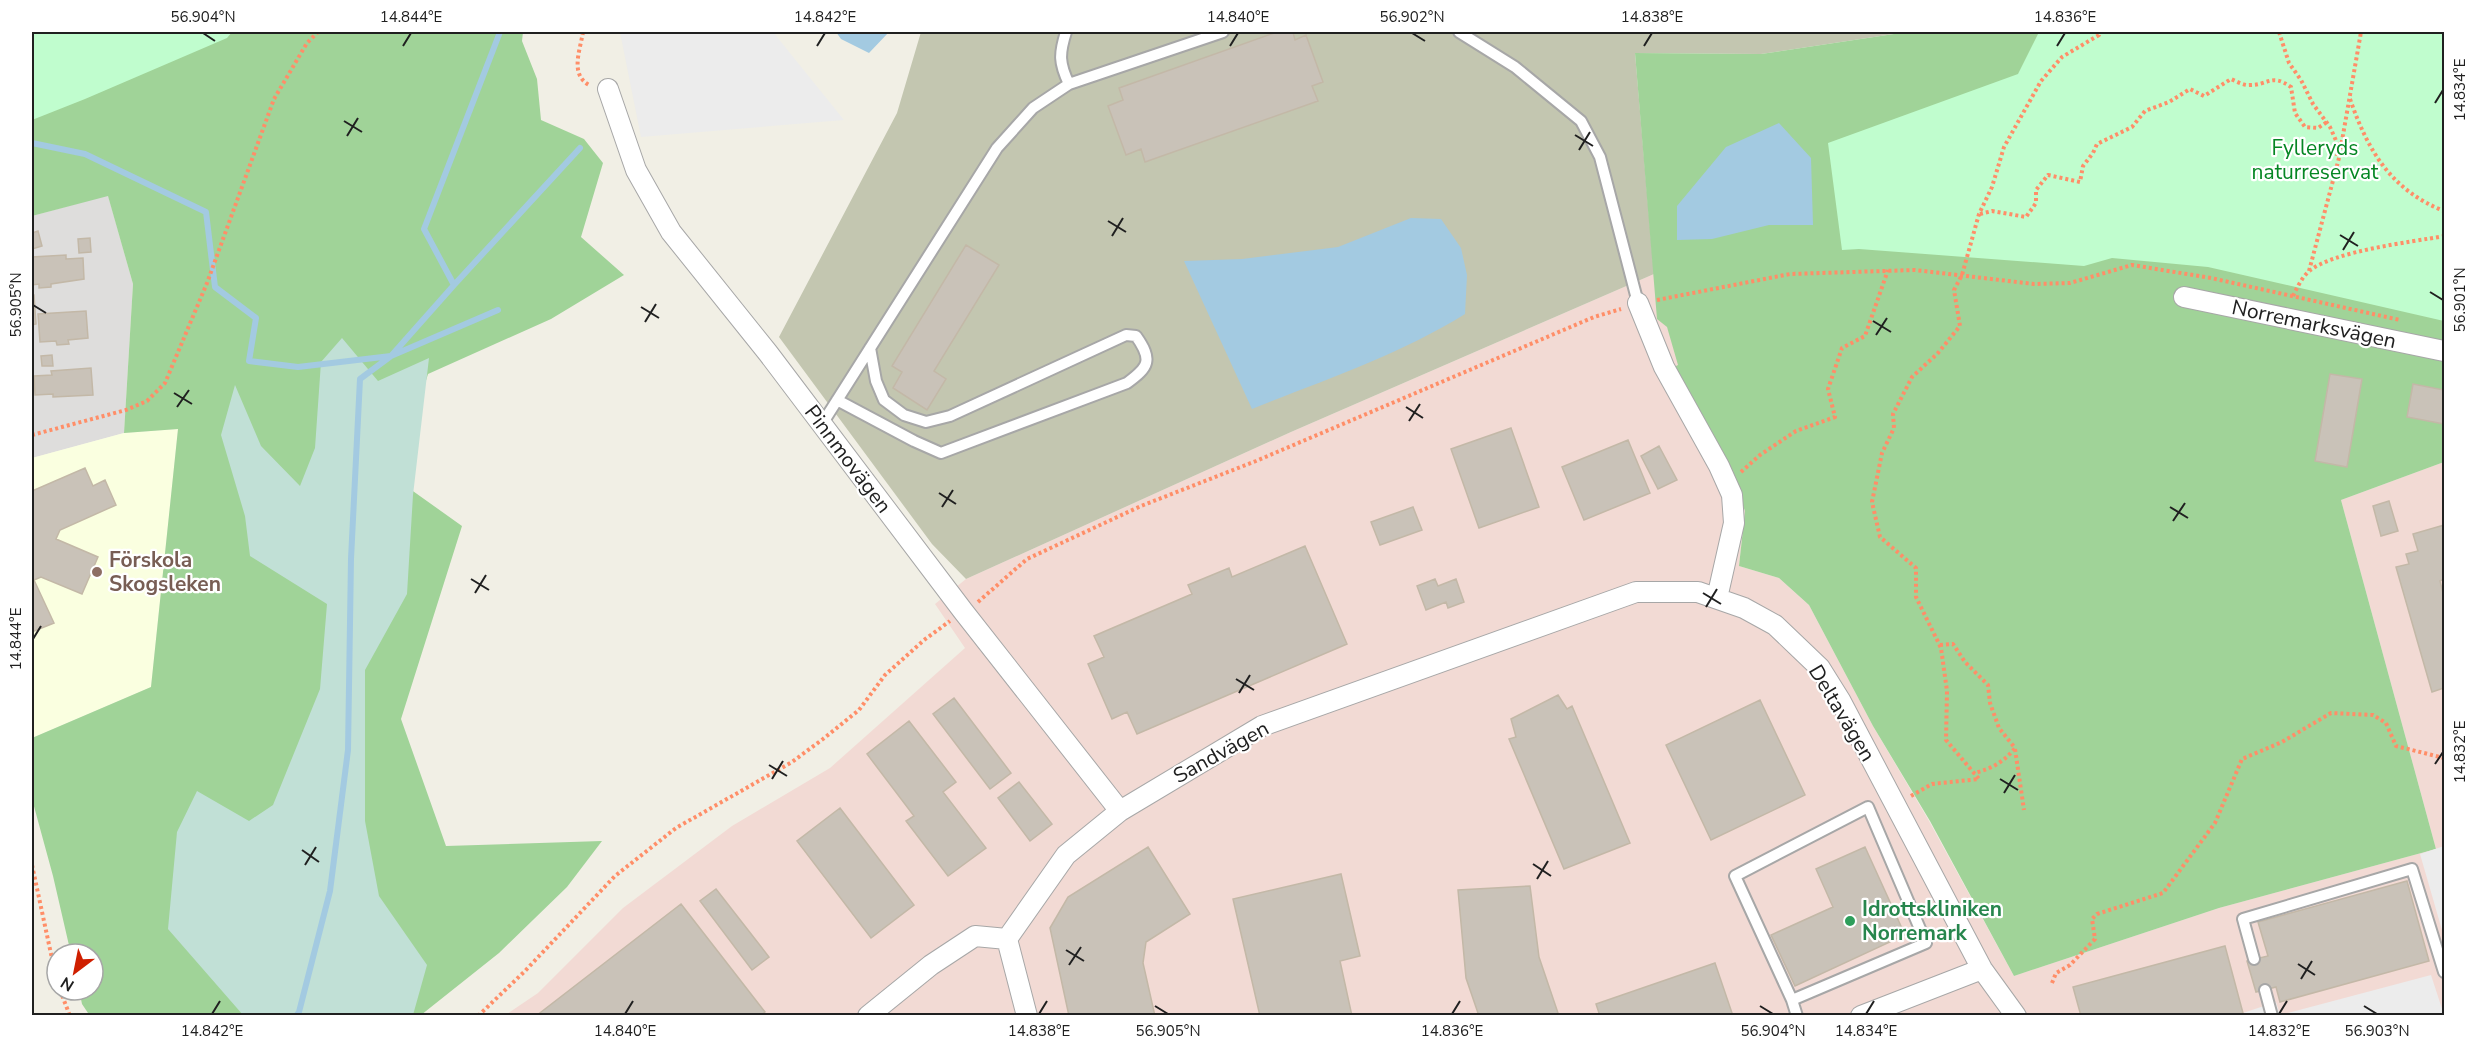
<svg xmlns="http://www.w3.org/2000/svg" width="2476" height="1047" viewBox="0 0 2476 1047" font-family="'Nunito Sans',sans-serif">
<style>
.residential{fill:#dedddc}
.commercial{fill:#f2dad4}
.education{fill:#faffe0}
.construction{fill:#c3c6b0}
.forest{fill:#a0d398}
.wetland{fill:#c1e0d6}
.park{fill:#c0fdce}
.parking{fill:#ececec}
.water{fill:#a3cae1}
.lines{fill:none;stroke-linecap:round;stroke-linejoin:round}
.stream{stroke:#a3cae1;stroke-width:6}
.building{fill:#c9c2b8;stroke:#c3b8a7;stroke-width:1.5}
.service-casing{stroke:#a7a7a7;stroke-width:14}
.minor-casing{stroke:#a7a7a7;stroke-width:22}
.path{stroke:#ff8e68;stroke-width:4;stroke-dasharray:3 3;stroke-linecap:butt}
.service{stroke:#fff;stroke-width:10}
.minor{stroke:#fff;stroke-width:20}
.ticks{fill:none;stroke:#202020;stroke-width:2}
.education-dot{fill:#8d6e63;stroke:#fff;stroke-width:2}
.leisure-dot{fill:#2e9e5b;stroke:#fff;stroke-width:2}
.labels{text-anchor:middle;dominant-baseline:central;stroke-width:4.5;stroke-linejoin:round;paint-order:stroke}
.park-label{font-size:21px;fill:#058623;stroke:#fff}
.street-label{font-size:21px;fill:#202020;stroke:#fff}
.education-label{font-size:21px;font-weight:bold;fill:#785e54;stroke:#fff;text-anchor:start}
.leisure-label{font-size:21px;font-weight:bold;fill:#27864d;stroke:#fff;text-anchor:start}
.neatline{fill:none;stroke:#202020;stroke-width:2}
.ticks-label{font-size:15px;text-anchor:middle;fill:#202020}
</style>
<rect width="100%" height="100%" fill="#f1efe5"/>
<path class="residential" d="M108,195l25,89 -9,149 -92,25v-242z"/>
<path class="commercial" d="M1654,274l13,53 60,138 18,46 -6,55 40,12 30,27 64,121 56,95 85,155 205,-68 217,-59 -95,-349 103,-38v553l-1940,1 34,-23 85,-85 109,-82 98,-58 135,-120 -30,-44 31,-25 325,-147z"/>
<path class="education" d="M178,429l-27,258 -119,51v-280l92,-25z"/>
<path class="construction" d="M921,32h986l-146,22 -126,-1 19,221 -363,158 -325,147 -34,-35 -153,-207 118,-224z"/>
<path class="forest" d="M32,32h491l-1,9 15,38 4,41 43,19 19,24 -22,74 43,38 -73,44 -123,55 -32,105 66,47 -61,193 45,127 156,-5 -35,46 -68,66 -78,62 -331,1 -8,-12 -3,-14h14v-36h-22l-18,-78 -21,-77v-61l119,-51 27,-258 -54,4 9,-149 -25,-88 -76,20z
M1907,32h537v430l-103,38 95,349 -217,59 -205,68 -84,-155 -57,-95 -64,-121 -30,-27 -40,-12 6,-55 -17,-45 -54,-99 4,-2 -11,-38 -10,-8 -22,-266 126,1z"/>
<path class="wetland" d="M342,338l36,43 51,-23 -16,137 -6,99 -42,76v151l14,75 48,69 -14,50h-170l-75,-86 9,-97 20,-41 52,30 24,-16 47,-116 7,-85 -77,-48 -5,-40 -24,-81 14,-50 26,61 39,40 15,-38 6,-86z"/>
<path class="park" d="M32,32h200l-5,6 -142,61 -53,21z
M2039,32h405v289l-236,-54 -96,-9 -28,8 -225,-17 -17,1 -14,-107 190,-69z"/>
<path class="parking" d="M620,32h153l71,88 -203,17z
M2444,846v91l-24,-83z
M2431,975l13,40 -210,1 42,-14 4,13z"/>
<path class="water" d="M836,32h53l-20,21 -28,-14z
M1779,123l32,35 2,67h-44l-57,14 -35,1v-34l49,-59z
M1411,218l30,1 20,29 6,27 -2,39c-66,41 -141,66 -213,95l-68,-148 58,-2 96,-12z"/>
<g class="lines">
<path class="stream" d="M32,143l53,11 121,58 9,75 41,31 -7,43 49,6 93,-11 107,-46
M454,285l126,-137
M296,1016l3,-4 31,-121 18,-141 3,-191 9,-180 31,-23 63,-71 -30,-56 76,-197"/>
</g>
<path class="building" d="M1277,32h16l2,8 11,-5 17,47 -11,4 6,15 -173,61 -4,-13 -15,6 -18,-49 15,-6 -4,-12z
M38,231l4,15 -10,3v-16z
M90,238l1,14 -12,1 -1,-14z
M966,245l33,20 -65,106 12,8 -19,31 -34,-22 9,-16 -10,-6z
M66,255v4l17,-1 1,21 -33,5v3l-12,1v-4l-7,1v-28z
M32,295h2l2,29 -4,1z
M86,311l2,27 -20,2 1,4 -12,1 -1,-4 -16,1 -2,-28z
M52,355l1,11h-11l-1,-10z
M91,368l2,27 -40,2v-3l-18,1 -1,-19 18,-1 -1,-4z
M2330,374l32,5 -15,88 -32,-6z
M2413,384l31,6v34l-37,-7z
M1511,428l28,79 -60,21 -28,-79z
M1628,440l22,53 -66,27 -22,-53z
M1659,446l18,34 -19,9 -17,-33z
M85,468l8,18 12,-6 11,25 -56,25 -4,9 42,18 -16,37 -41,-17 -7,3 20,43 -22,9v-141z
M2389,501l9,30 -17,5 -8,-30z
M1413,507l9,23 -42,15 -9,-23z
M2444,525v54l-4,2 4,16v91l-12,4 -36,-125 13,-3 -3,-10 12,-3 -5,-17z
M1305,546l42,98 -210,90 -10,-22 -15,7 -24,-55 16,-7 -10,-21 98,-42 -4,-9 41,-17 3,9z
M1435,579l3,7 18,-7 8,23 -16,6 -2,-6 -20,8 -9,-24z
M1558,695l9,14 5,-3 58,137 -66,26 -55,-130 7,-2 -5,-18z
M954,698l57,75 -21,16 -57,-75z
M1760,700l45,95 -94,45 -45,-95z
M909,721l47,61 -13,10 43,56 -38,28 -42,-55 8,-5 -47,-62z
M1019,782l33,42 -22,17 -32,-43z
M840,808l74,97 -43,33 -74,-97z
M1148,847l42,67 -44,28 -3,21 12,53h-86l-19,-88 18,-31z
M1865,847l40,88 -110,51 -24,-51 62,-28 -17,-38z
M1341,874l19,82 -20,5 12,55h-92l-27,-117z
M2407,881l22,80 -149,41 -4,-15 -20,5 -9,-31 21,-5 -10,-34z
M1530,886l9,71 20,59h-80l-13,-38 -8,-88z
M716,889l53,68 -17,13 -52,-69z
M681,904l84,108 -5,4h-224z
M2225,946l18,67 -9,3h-153l-8,-29z
M1715,963l18,53h-133l-4,-12z"/>
<g class="lines">
<defs>
<path id="service" d="M1066,32c-7,22 -7,31 3,52
M1459,32l56,35 66,54 19,36 38,146
M837,400l77,41 27,12 186,-70c22,-16 26,-23 9,-47l-10,-1 -176,81 -24,6 -22,-7 -20,-15 -8,-19 -6,-33
M822,424l175,-276 36,-40 36,-24 154,-52
M2254,959l-11,-40 169,-50 32,103
M2265,990l7,26
M1792,1000l134,-57 -58,-136 -133,69 57,124 5,16"/>
<path id="minor" d="M608,89l28,81 35,62 97,121 195,258 157,200
M2184,297l260,54
M1638,303l26,64 55,99 13,29 2,28 -17,75
M1007,939l20,77
M868,1016l63,-51 44,-29 32,3 59,-84 54,-44 142,-85 374,-134h62l46,16 31,17 22,21 23,22 20,32 142,269 34,47
M1861,1016l121,-47"/>
</defs>
<use href="#service" class="service-casing"/>
<use href="#minor" class="minor-casing"/>
<path class="path" d="M62,32h2
M583,32c-3,19 -14,44 8,54
M2279,32l10,31 12,17 12,24 17,23 8,18 -1,11
M2350,99c18,52 41,91 94,112
M1980,214l12,-3 34,6 10,-14v-13l12,-15 32,7 3,-16 10,-13 4,-9 35,-17 13,-16 24,-9 21,-13 14,7 27,-17c5,2 13,7 19,6 19,0 21,-12 41,2l4,26 10,14 13,1 9,-6
M2309,271l30,-113 22,-126
M2293,296c4,-8 8,-17 15,-24 24,-21 104,-30 136,-36
M1657,300l133,-26 125,-4 119,14 36,-1 62,-18 79,13 189,42
M32,435l94,-25 21,-9 18,-18 42,-100 67,-184 33,-56 11,-11
M1741,472l19,-17 36,-24 39,-14 -7,-28 14,-41 23,-12 23,-66
M978,602l49,-43 114,-53 115,-45 338,-144 27,-8
M1940,645l13,-1 12,18 23,23 2,18 9,25 16,20c-11,14 -24,21 -41,25
M2015,749l9,61
M1911,796l21,-12 47,-5 -33,-39 1,-49 -6,-43 -25,-51v-29l-36,-31 -8,-35 10,-49 12,-25 -1,-14 19,-37 26,-24 22,-27 -6,-36 8,-15 17,-61 13,-27 12,-40 37,-66 21,-24 37,-22v-3
M32,865l25,117
M2052,983l4,-10 14,-8 25,-26 -3,-20 5,-5 66,-21 52,-70 27,-64 40,-17 49,-29 42,2 13,8 10,23 48,12
M60,990l10,26
M478,1016l46,-44 91,-96 61,-48 116,-66 31,-23 36,-29 26,-35 39,-35 26,-19"/>
<use href="#service" class="service"/>
<use href="#minor" class="minor"/>
</g>
<path class="ticks" d="M203,33l12,8M1412,33l13,8M403,46l8,-13M817,46l8,-13M1230,46l8,-13M1644,46l8,-13M2057,46l8,-13M2435,103l8,-13M344,121l18,11M1575,135l18,11M347,136l11,-18M1579,150l11,-18M1108,221l18,11M2340,235l18,11M1112,236l11,-18M2343,250l11,-18M2430,292l13,8M33,305l13,8M641,307l18,11M1873,321l18,11M645,322l11,-18M1876,335l11,-17M174,393l18,11M177,407l12,-17M1406,407l17,11M1409,421l11,-17M939,493l17,11M942,507l11,-17M2170,507l18,11M2173,521l12,-18M471,579l18,11M475,593l11,-18M1703,593l18,11M1706,607l11,-18M33,639l8,-13M1236,679l18,11M1239,693l11,-18M2435,764l8,-12M769,765l18,11M772,779l11,-18M2000,779l18,11M2004,793l11,-18M302,850l17,12M1533,864l18,12M305,865l11,-18M1537,879l11,-18M1066,950l18,11M2298,964l17,11M1069,965l12,-18M2301,979l11,-18M1155,1006l13,8M1760,1006l13,8M2364,1006l13,8M212,1014l8,-13M625,1014l8,-13M1039,1014l8,-13M1452,1014l8,-13M1866,1014l8,-13M2279,1014l8,-13"/>
<circle class="education-dot" cx="97" cy="572" r="6"/>
<circle class="leisure-dot" cx="1850" cy="921" r="6"/>
<g class="labels">
<g class="park-label">
<text x="2315" y="148">Fylleryds<tspan x="2315" dy="24">naturreservat</tspan></text>
</g>
<g class="street-label">
<text transform="translate(2314 324) rotate(12)">Norremarksvägen</text>
<text transform="translate(848 459) rotate(53)">Pinnmovägen</text>
<text transform="translate(1842 713) rotate(59)">Deltavägen</text>
<text transform="translate(1221 752) rotate(-29)">Sandvägen</text>
</g>
<g class="education-label">
<text x="109" y="560">Förskola<tspan x="109" dy="24">Skogsleken</tspan></text>
</g>
<g class="leisure-label">
<text x="1862" y="909">Idrottskliniken<tspan x="1862" dy="24">Norremark</tspan></text>
</g>
</g>
<rect width="2476" height="1047" fill="none" stroke="#ffffff" stroke-width="66"/>
<g transform="translate(75 972) rotate(212)"><circle r="28" fill="#ffffff" stroke="#a6a6a6" stroke-width="1.5"/>
<path d="M0-4.5L10 22L0 15L-10 22Z" fill="#cf1f00"/>
<text y="-9" font-size="16" font-weight="bold" text-anchor="middle" fill="#202020">N</text>
</g>
<rect x="33" y="33" width="2410" height="981" class="neatline"/>
<g class="ticks-label">
<text x="203" y="22">56.904°N</text>
<text x="411" y="22">14.844°E</text>
<text x="825" y="22">14.842°E</text>
<text x="1238" y="22">14.840°E</text>
<text x="1412" y="22">56.902°N</text>
<text x="1652" y="22">14.838°E</text>
<text x="2065" y="22">14.836°E</text>
<text transform="translate(2460 90) rotate(-90)" y="5">14.834°E</text>
<text transform="translate(2460 300) rotate(-90)" y="5">56.901°N</text>
<text transform="translate(16 305) rotate(-90)" y="5">56.905°N</text>
<text transform="translate(16 639) rotate(-90)" y="5">14.844°E</text>
<text transform="translate(2460 752) rotate(-90)" y="5">14.832°E</text>
<text x="212" y="1036">14.842°E</text>
<text x="625" y="1036">14.840°E</text>
<text x="1039" y="1036">14.838°E</text>
<text x="1168" y="1036">56.905°N</text>
<text x="1452" y="1036">14.836°E</text>
<text x="1773" y="1036">56.904°N</text>
<text x="1866" y="1036">14.834°E</text>
<text x="2279" y="1036">14.832°E</text>
<text x="2377" y="1036">56.903°N</text>
</g>
</svg>
